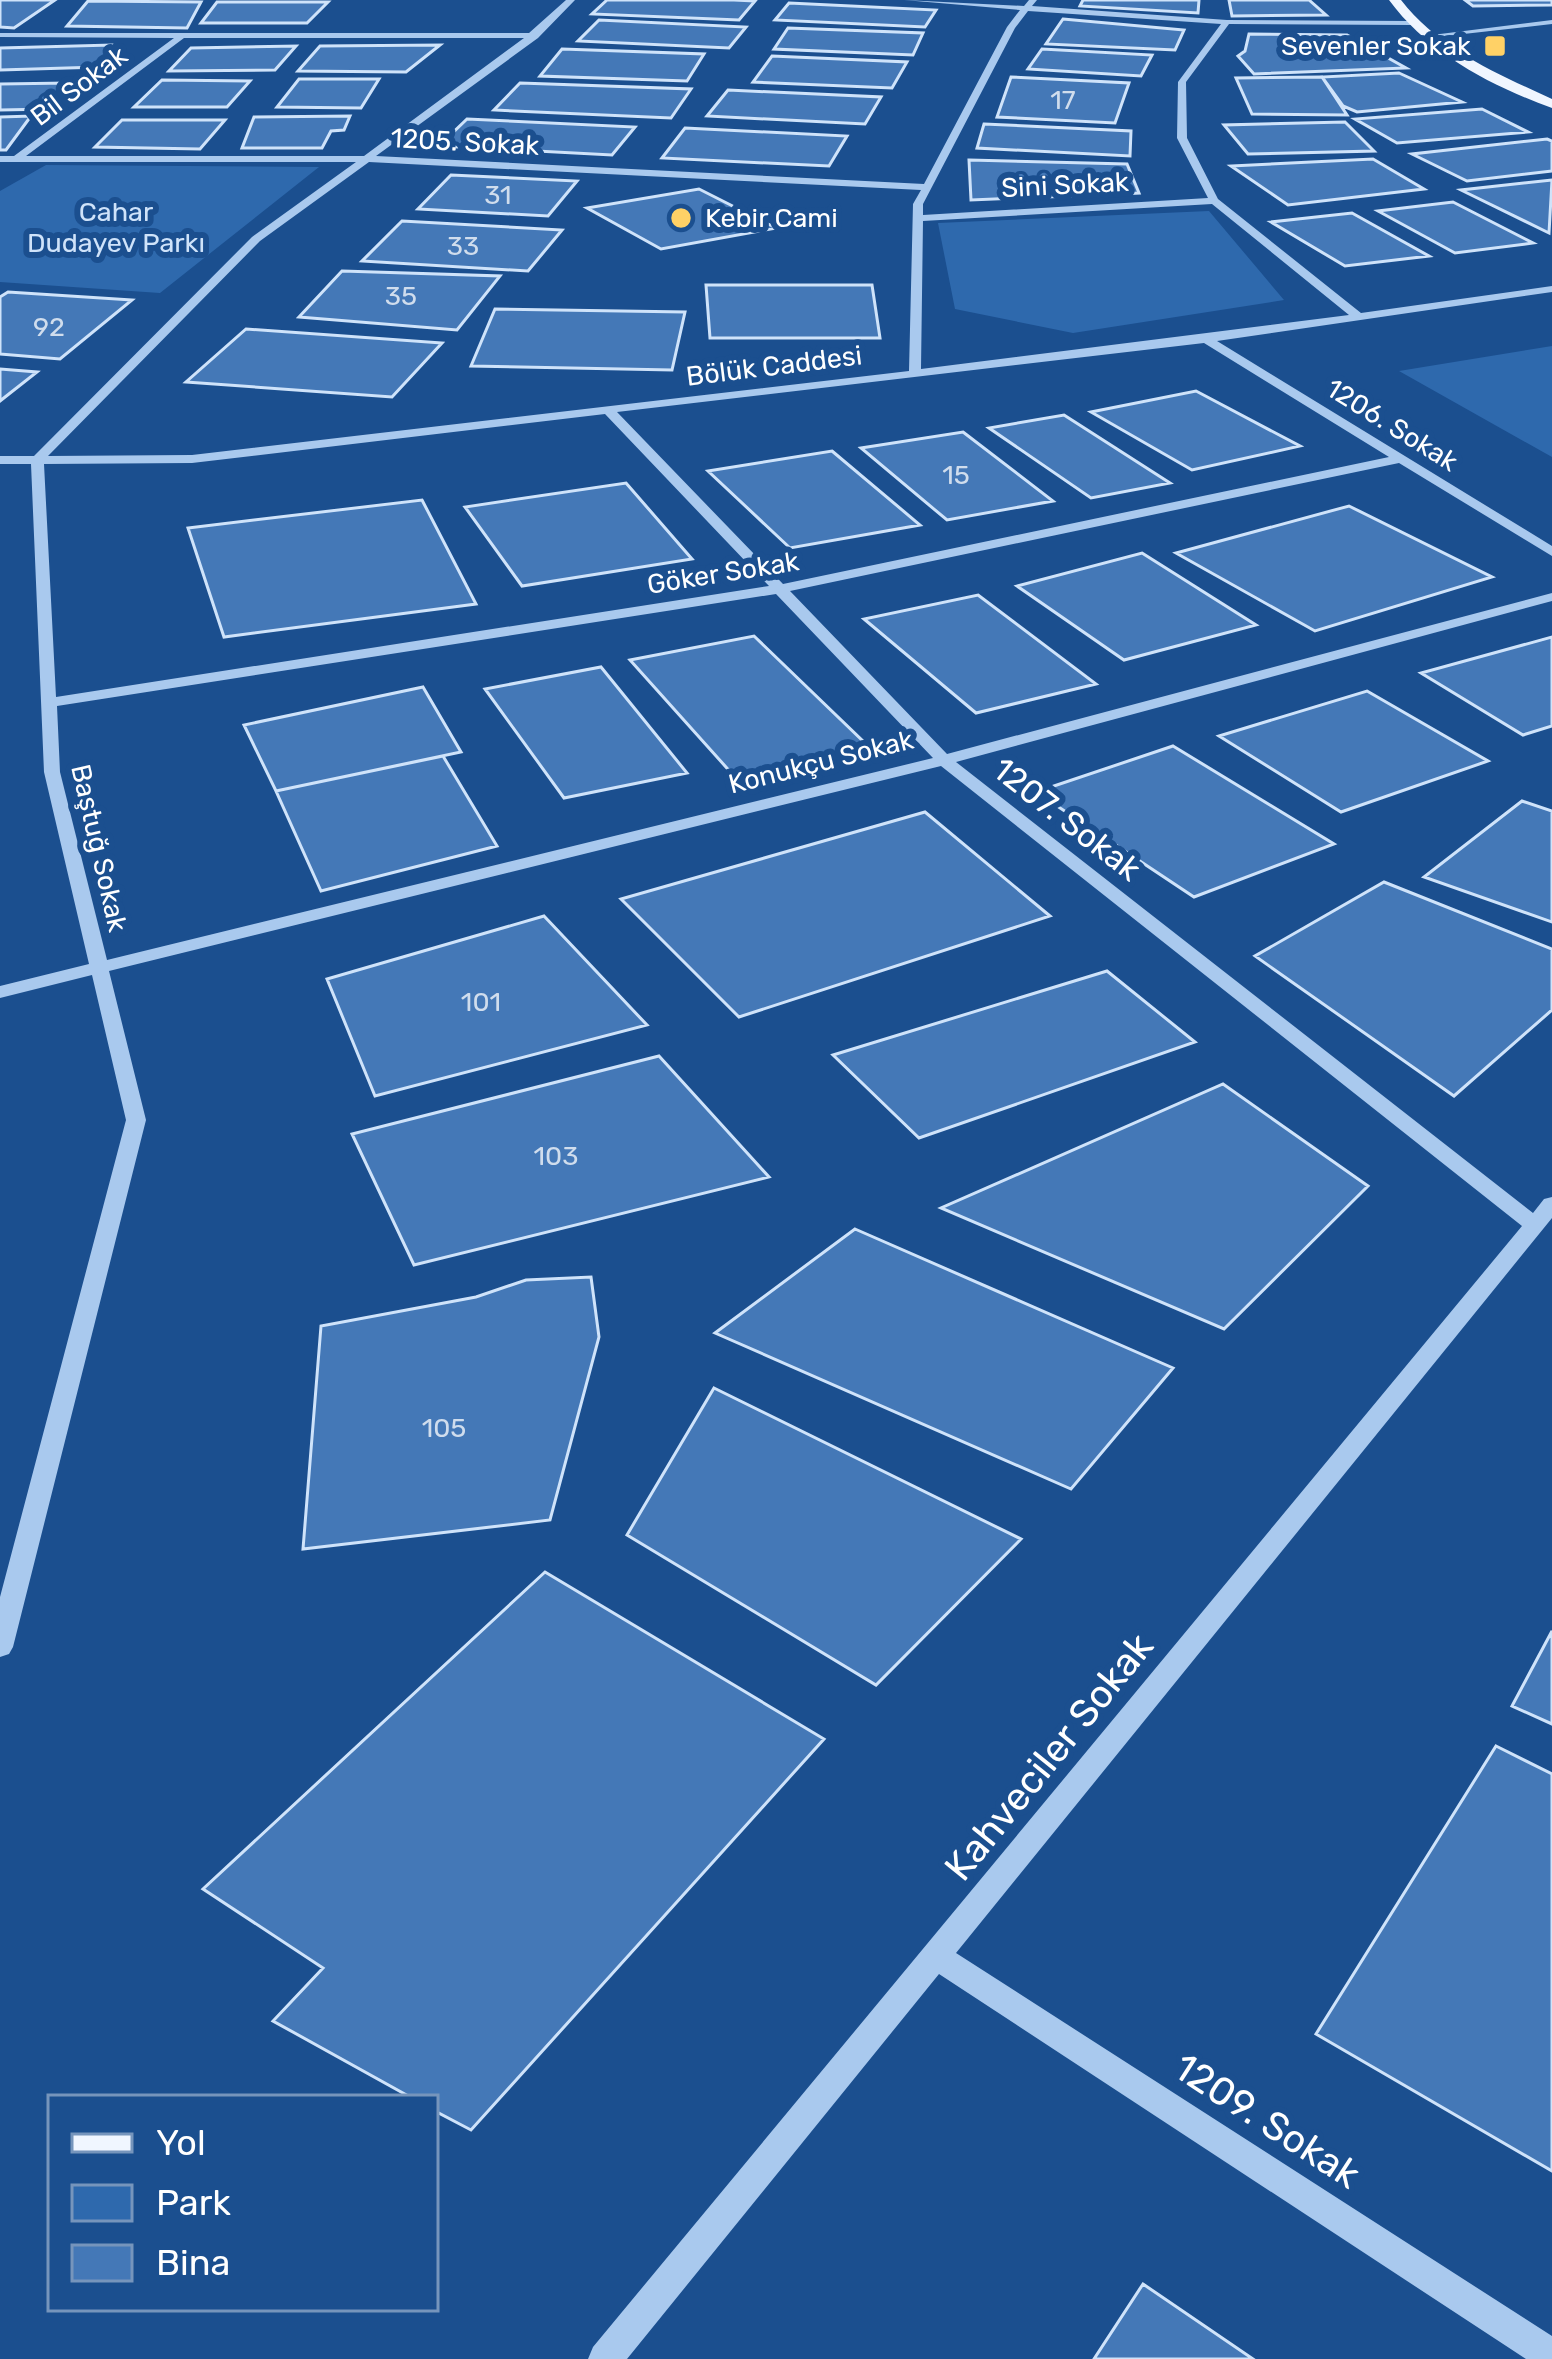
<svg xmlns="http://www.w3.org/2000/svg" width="1552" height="2359" viewBox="0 0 1552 2359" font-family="Rubik,sans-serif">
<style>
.green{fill:#2e69ad}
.building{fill:#4478b7;stroke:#cfe3fa;stroke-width:3}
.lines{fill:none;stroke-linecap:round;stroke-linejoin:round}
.minor{fill:#a9c9ee;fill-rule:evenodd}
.major{fill:#f0f6ff;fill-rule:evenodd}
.poi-dot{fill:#ffd166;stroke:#1b4f8f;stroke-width:4.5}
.labels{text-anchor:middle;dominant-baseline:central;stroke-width:12;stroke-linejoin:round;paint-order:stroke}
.far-poi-label{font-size:27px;fill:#fff;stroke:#1b4f8f;text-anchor:end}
.far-street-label{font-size:27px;fill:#fff;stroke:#1b4f8f}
.number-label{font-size:27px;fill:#d0dded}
.far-park-label{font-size:27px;fill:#cfe3fa;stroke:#1b4f8f}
.street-label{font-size:33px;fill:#fff;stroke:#1b4f8f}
.near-street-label{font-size:39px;fill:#fff;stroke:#1b4f8f}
</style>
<rect width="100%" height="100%" fill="#1b4f8f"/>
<path class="green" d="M46,165l273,2 -159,126 -160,-11v-91z
M1209,211l75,89 -211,33 -118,-24 -17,-86z
M1552,346v111l-153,-86z"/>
<path class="building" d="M0,0h55l-41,28 -14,-1z
M607,0h127l21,1 -16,19 -147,-6z
M1083,0h116l-1,13 -118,-7z
M1229,0h80l17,15 -94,1z
M1465,0h87v5l-79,1z
M88,1l113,1 -14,26 -120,-2z
M217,2h111l-21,21h-106z
M789,3l147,7 -11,17 -150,-7z
M1063,19l121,11 -9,20 -129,-6z
M599,20l147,7 -17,21 -151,-7z
M788,28l135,5 -10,22 -139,-6z
M1249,34l98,1 59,33 -152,6 -16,-18 7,-5z
M111,45l-11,22 -100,3v-22z
M440,45l-34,27 -108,-1 22,-25z
M296,46l-21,24 -106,1 22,-23z
M562,49l142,5 -17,27 -147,-5z
M1042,49l110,6 -11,21 -113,-7z
M772,56l135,6 -15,26 -139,-6z
M1399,73l63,29 -105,10 -14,-6 -21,-29z
M1011,77l118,6 -14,40 -118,-6z
M1322,77l25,38 -95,-1 -16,-36z
M299,79h80l-18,29 -84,-1z
M162,80l88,1 -23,26h-93z
M67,83l-16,26 -51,1v-26z
M520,83l171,6 -20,29 -177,-8z
M728,90l153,7 -16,27 -158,-8z
M1482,109l46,23 -131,11 -42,-24z
M31,116l-25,34h-6v-33z
M350,116l-6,14 -13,1 -9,17h-80l12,-31z
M467,119l168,8 -23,28 -173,-9z
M122,120h103l-25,29 -105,-2z
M1345,122l29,29 -126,3 -24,-29z
M984,124l147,7 -1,25 -153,-8z
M685,128l162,8 -18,30 -167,-8z
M1547,139l5,2v30l-85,10 -55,-27z
M1373,159l51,30 -136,16 -57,-39z
M969,160l158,4 12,29 -168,7z
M451,175l126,6 -29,35 -130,-7z
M1552,180l-3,53 -88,-43z
M699,189l77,39 -115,21 -74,-41z
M1453,202l80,41 -78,10 -77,-42z
M1352,213l77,43 -84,10 -74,-44z
M402,221l160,9 -34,41 -166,-10z
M342,271l158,5 -43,54 -158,-13z
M706,285h166l8,53h-170z
M8,292l124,8 -72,59 -60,-5v-57z
M495,309l190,3 -13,58 -201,-4z
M246,329l196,14 -50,54 -206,-15z
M0,369l37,3 -37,29z
M1196,391l104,55 -108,24 -101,-58z
M1064,415l106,68 -79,15 -102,-70z
M963,432l90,69 -106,19 -86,-72z
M832,451l88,74 -130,23 -82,-77z
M626,483l66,76 -170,27 -57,-79z
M422,500l54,104 -252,33 -36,-109z
M1349,506l143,71 -177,54 -139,-78z
M1142,553l114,72 -132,35 -107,-74z
M978,595l118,89 -120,29 -112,-94z
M754,636l114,110 -134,30 -104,-116z
M1552,637v89l-29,9 -102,-62z
M601,667l86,106 -123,25 -79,-109z
M423,687l38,65 -185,39 -32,-66z
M1367,691l121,70 -147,51 -122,-76z
M1173,746l161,98 -140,53 -158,-105z
M443,756l54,90 -176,45 -45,-100z
M1522,801l30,10v111l-128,-45z
M925,812l125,104 -311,101 -118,-118z
M1384,882l168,67v61l-98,86 -199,-140z
M544,916l103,109 -272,71 -48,-117z
M1107,971l88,71 -276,96 -86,-83z
M659,1056l110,121 -355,88 -62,-131z
M1223,1084l145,102 -144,143 -283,-121z
M855,1229l318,139 -102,121 -356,-156z
M591,1277l8,60 -49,183 -247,29 18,-223 155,-29 50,-17z
M714,1388l307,151 -145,146 -249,-150z
M545,1572l279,167 -353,391 -36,-19v-13h-23l-139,-77 50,-53 -120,-79z
M1552,1631v93l-40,-18z
M1496,1746l56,28v397l-236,-137z
M1143,2284l110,75h-159z"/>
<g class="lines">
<path class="minor" d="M566,0h9l-37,38 -162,118 548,28 83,-157 13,-17 -116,-10 120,6 5,-6h8l-5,6 195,14 183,1 3,4 -184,-1 -43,58 1,56 31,61 143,114 191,-27v6l-335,49 335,205v10l-153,-93 -609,128 157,163 605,-161v8l-596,161 577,451 11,-14 8,-2v21l-596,735 596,383v23h-26l-587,-385 -312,385h-39l5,-12 929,-1121 -581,-460 -832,205 37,149 -133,527 -4,7 -9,3v-60l126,-477 -34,-145 -92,23v-12l89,-22 -45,-192 -13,-308h-31v-8h34l218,-219 104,-75h-356v-6h14l160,-118 -174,-1v-4h529zM1028,11l193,13 -43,58 -1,56 31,60 -285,17v-11l92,-176zM184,38h340l-160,118h-338zM369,162l552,28 -8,14 -4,167 -717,84 -144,1 212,-215zM1212,204l137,111 -428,54 2,-148zM1204,343l185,114 -606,127 -166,-172zM605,414l164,172 -713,111 -12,-233 148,-1zM776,594l157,164 -826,202 -47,-188 -3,-66z
M1552,20v4l-124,14 -4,-2z"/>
<path class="major" d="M1389,0h12c39,50 95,73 151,99v9c-61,-22 -124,-55 -163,-108z"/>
</g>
<g class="poi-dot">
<rect x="1483" y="34" width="24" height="24" rx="6"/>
<circle cx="681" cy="218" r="12"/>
</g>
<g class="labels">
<g class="far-poi-label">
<text x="1471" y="46">Sevenler Sokak</text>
<text x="705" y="218" text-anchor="start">Kebir Cami</text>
</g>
<g class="far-street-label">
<text transform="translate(79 86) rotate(-37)">Bil Sokak</text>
<text transform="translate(465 142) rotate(3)">1205. Sokak</text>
<text transform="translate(1065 185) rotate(-3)">Sini Sokak</text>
<text transform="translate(774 366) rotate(-7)">Bölük Caddesi</text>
<text transform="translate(1392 425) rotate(32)">1206. Sokak</text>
<text transform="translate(723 573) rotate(-9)">Göker Sokak</text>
<text transform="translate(821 762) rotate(-14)">Konukçu Sokak</text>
<text transform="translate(99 848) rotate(77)">Baştuğ Sokak</text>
</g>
<g class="number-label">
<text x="1063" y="100">17</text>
<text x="498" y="195">31</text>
<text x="463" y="246">33</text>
<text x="401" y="296">35</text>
<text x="49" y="327">92</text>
<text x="956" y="475">15</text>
<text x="481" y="1002">101</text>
<text x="556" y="1156">103</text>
<text x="444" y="1428">105</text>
</g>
<g class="far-park-label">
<text x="116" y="212">Cahar<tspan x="116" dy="31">Dudayev Parkı</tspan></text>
</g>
<g class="street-label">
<text transform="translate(1067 819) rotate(38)">1207. Sokak</text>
</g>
<g class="near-street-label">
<text transform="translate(1049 1757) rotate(-51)">Kahveciler Sokak</text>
<text transform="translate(1267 2121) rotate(33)">1209. Sokak</text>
</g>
</g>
<rect x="48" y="2095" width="390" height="216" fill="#1b4f8f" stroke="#7695bc" stroke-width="3"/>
<rect x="72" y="2134" width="60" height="18" fill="#f0f6ff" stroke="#7695bc" stroke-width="3"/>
<text x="156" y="2155" font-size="36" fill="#ffffff">Yol</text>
<rect x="72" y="2185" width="60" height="36" fill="#2e69ad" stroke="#7695bc" stroke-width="3"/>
<text x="156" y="2215" font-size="36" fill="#ffffff">Park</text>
<rect x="72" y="2245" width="60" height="36" fill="#4478b7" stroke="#7695bc" stroke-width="3"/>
<text x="156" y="2275" font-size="36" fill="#ffffff">Bina</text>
</svg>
